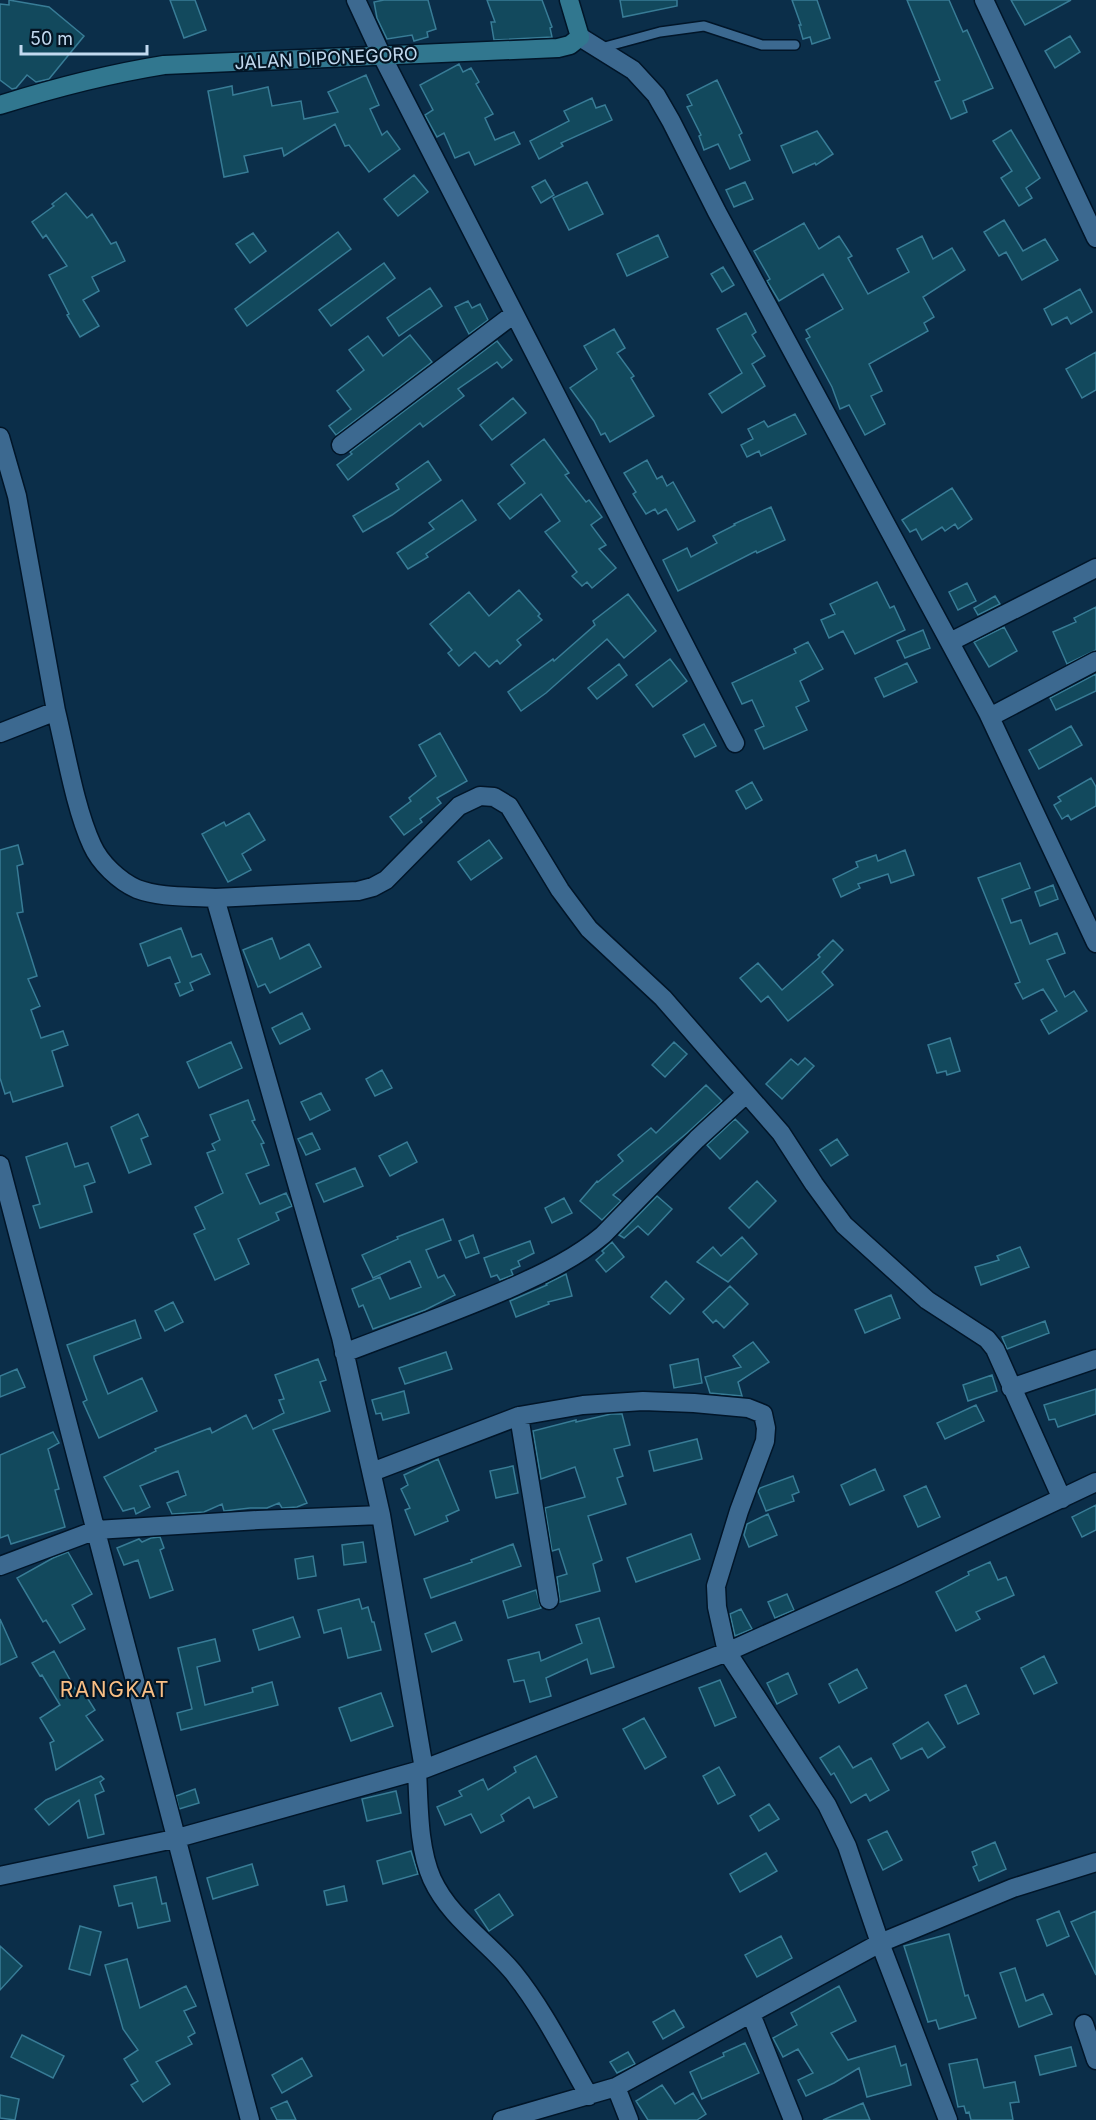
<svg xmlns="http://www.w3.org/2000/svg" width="1096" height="2120" viewBox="0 0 1096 2120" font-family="Inter,sans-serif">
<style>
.building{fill:#12495d;stroke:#387c96;stroke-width:1.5}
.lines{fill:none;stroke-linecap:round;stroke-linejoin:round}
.lane-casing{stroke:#011528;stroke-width:12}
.street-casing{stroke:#011528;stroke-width:21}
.secondary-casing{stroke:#011528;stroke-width:21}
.lane{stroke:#3c6990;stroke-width:9}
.street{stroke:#3c6990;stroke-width:18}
.secondary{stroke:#31778f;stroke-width:18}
.labels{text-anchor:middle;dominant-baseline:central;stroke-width:4.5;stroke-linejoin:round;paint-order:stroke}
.street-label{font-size:18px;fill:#c2d9ef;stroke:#041524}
.quarter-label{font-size:21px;letter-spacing:1.5px;fill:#f9bf85;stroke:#041524}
</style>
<rect width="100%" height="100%" fill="#0b2e49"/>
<path class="building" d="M9,0l40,7 35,29 -35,43 -13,3 -9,-7 -11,13 -4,1 -12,-9v-76l9,1z
M170,0h25l11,30 -22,8z
M384,0h44l8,29 -9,3 1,5 -14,4 -2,-6 -25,4 -10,-21 -3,-16z
M487,0h55l10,27 -2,1 2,9 -58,3 -3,-18h4z
M620,0h57v6l-54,11z
M792,0h25l13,38 -18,6 -2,-7 -7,2 -4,-14h2z
M907,0h42l14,32 4,-2 26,58 -30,13 4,11 -16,7 -16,-37 5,-2z
M1011,0h60l-46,25z
M1070,36l10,16 -25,16 -10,-17z
M459,64l4,8 8,-4 8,14 -3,2 17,30 -8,4 10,22 19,-8 6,12 -45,21 -6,-13 -14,6 -11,-25 -7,4 -12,-22 8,-5 -13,-25z
M366,75l13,30 -9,4 12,26 5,-4 13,18 -31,23 -20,-27 -4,1 -10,-22 -51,32 -2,-8 -38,8 4,16 -24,5 -16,-86 24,-5 1,9 35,-8 4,19 29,-5 3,18 34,-7 -10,-20z
M717,80l25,53 -3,2 11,25 -20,9 -12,-25 -14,6 -5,-14 2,-1 -14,-28 5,-2 -5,-10z
M592,98l4,10 9,-3 7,15 -51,23 2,3 -24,13 -9,-18 39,-20 -5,-10z
M1011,130l29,48 -14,10 6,10 -13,8 -18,-28 11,-7 -19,-30z
M817,131l16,23 -17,11 -1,-2 -22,10 -12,-27z
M414,175l14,17 -30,24 -14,-17z
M545,180l9,15 -13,8 -9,-16z
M587,182l16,32 -34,16 -16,-32z
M745,182l8,17 -19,8 -8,-17z
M66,193l21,25 5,-4 19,30 5,-2 9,19 -33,16 7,14 -16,9 16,26 -19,11 -13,-22 2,-1 -20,-39 18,-9 -21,-31 -3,3 -11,-16 22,-16 -2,-2z
M1004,220l19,31 22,-12 13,21 -36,20 -16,-28 -7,4 -15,-24z
M804,223l15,26 20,-13 13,20 -4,2 20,36 41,-22 -12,-23 25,-13 11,23 19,-11 13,22 -42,27 11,20 -10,6 4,8 -59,33 13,27 -11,5 14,28 -20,11 -16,-30 -9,4 -8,-22 -26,-48 4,-2 -4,-7 37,-21 -20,-35 -44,27 -12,-20 3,-2 -16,-28z
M338,232l13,17 -104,77 -12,-17z
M253,233l13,18 -16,12 -14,-19z
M658,235l10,22 -41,19 -10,-22z
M384,263l11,15 -64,48 -12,-16z
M723,267l11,18 -12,7 -11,-18z
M430,288l12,18 -43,30 -12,-18z
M1080,289l12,23 -21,12 -4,-7 -15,8 -8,-16z
M468,301l4,7 8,-4 8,16 -19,14 -14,-27z
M746,313l10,19 -4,3 13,21 -13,8 13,22 -43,27 -13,-19 33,-21 -25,-44z
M614,329l11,19 -8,5 17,23 -3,2 23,38 -44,26 -5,-9 -4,2 -7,-14 -24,-33 27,-19 -13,-23z
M410,335l22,27 -96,73 -7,-9 22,-17 -14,-18 27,-21 -15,-20 19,-14 15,20z
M497,341l15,19 -10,8 -5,-6 -39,27 6,7 -41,31 -3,-4 -72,57 -11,-15 15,-11 -2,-2z
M1096,352v38l-14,8 -16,-29z
M513,398l13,15 -34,27 -12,-15z
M795,414l11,20 -45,22 -2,-5 -12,6 -6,-12 12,-6 -5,-10 16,-8 4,6z
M544,439l25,34 -4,2 21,27 3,-2 13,17 -11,8 15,20 -7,4 17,19 -24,20 -5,-6 -5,4 -10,-10 5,-4 -32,-40 15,-11 -19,-27 -31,25 -12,-15 27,-21 -14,-18z
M647,460l10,19 5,-3 5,10 6,-4 22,39 -17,9 -12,-21 -8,5 -3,-5 -9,5 -13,-20 3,-2 -12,-19z
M428,461l13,19 -49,35 -29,17 -10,-16 46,-27 -3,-5z
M952,488l20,31 -14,10 -3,-5 -10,7 -3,-4 -20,13 -6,-11 -6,3 -8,-12z
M462,500l14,20 -50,34 2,3 -20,12 -11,-16 37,-24 -5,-6z
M771,507l14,33 -28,13 -1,-2 -78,40 -15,-31 24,-12 4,9 26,-14 -4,-7 22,-11 -1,-1z
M877,582l13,26 4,-2 11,24 -50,24 -12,-23 -14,7 -8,-18 14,-6 -5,-10z
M967,583l9,18 -18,9 -9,-18z
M519,590l21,24 -2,2 4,4 -25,20 4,5 -21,19 -3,-4 -8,7 -14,-15 -16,14 -11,-13 4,-3 -22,-26 39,-32 20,24z
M628,594l28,37 -32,27 -17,-19 -61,54 -25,18 -13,-19 45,-33 1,2 41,-36 -2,-4z
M995,596l5,8 -22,11 -4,-7z
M1096,607v43l-29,14 -14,-32 23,-10 -2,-4z
M1004,627l13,24 -28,16 -15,-25z
M923,630l7,18 -25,10 -8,-17z
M808,642l15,27 -23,12 9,20 -13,6 11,23 -43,19 -9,-19 9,-4 -12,-26 -10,4 -10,-21 64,-30 -2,-4z
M670,659l17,22 -34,26 -17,-22z
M907,663l10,19 -33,15 -9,-19z
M619,664l8,11 -30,24 -9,-11z
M1096,674v17l-40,19 -6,-12z
M704,724l12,22 -21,11 -12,-22z
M1071,726l11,19 -43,24 -10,-19z
M440,733l27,48 -30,17 4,5 -21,16 2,3 -18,13 -14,-18 21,-16 -2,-3 27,-22 -17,-31z
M1091,778l5,9v19l-25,14 -3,-5 -6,4 -8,-14 7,-4 -3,-4z
M752,782l10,18 -16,9 -10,-18z
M249,813l16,27 -23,14 9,16 -23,12 -26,-48 22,-12 2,4z
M489,840l13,18 -31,22 -13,-18z
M18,845l5,19 -6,2 6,46 -6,1 20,63 -9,3 12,27 -9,4 10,28 22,-7 5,14 -16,6 11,35 -50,16 -3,-10 -5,2 -5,-16v-228z
M905,850l9,25 -23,8 -3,-9 -30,10 2,4 -19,9 -8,-18 25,-12 -2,-5 20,-7 2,6z
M1020,863l10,25 -28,11 9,24 10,-3 9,24 27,-11 8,20 -18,7 18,37 9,-6 13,20 -38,23 -8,-14 16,-9 -14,-22 -20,10 -8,-15 5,-2 -42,-104z
M1053,885l5,14 -18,7 -5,-14z
M181,928l11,29 9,-3 9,20 -20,9 3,7 -13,6 -5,-12 5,-2 -10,-25 -22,9 -8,-22z
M272,938l8,21 29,-15 12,23 -51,26 -5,-9 -7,3 -15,-37z
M833,940l10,10 -21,22 11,13 -45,36 -20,-25 -7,6 -21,-24 18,-15 24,27 38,-33 -2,-2z
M302,1013l8,16 -30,15 -8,-16z
M950,1038l10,33 -13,4 -1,-4 -9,2 -9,-28z
M231,1042l11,26 -43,20 -12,-26z
M674,1042l13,12 -22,23 -13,-12z
M805,1058l9,8 -32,33 -16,-15 25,-25 7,6z
M382,1070l10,18 -17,8 -9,-17z
M706,1085l16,16 -35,32 -74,62 8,6 -19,19 -22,-19 17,-20 1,1 25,-21 -5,-6 33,-27 5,5z
M321,1093l9,17 -20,10 -9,-18z
M248,1100l7,20 -3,1 12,22 -3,1 8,21 -23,9 14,30 26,-11 6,13 -16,7 3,7 -41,19 11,25 -34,16 -21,-46 11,-5 -10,-22 28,-14 -16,-40 8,-3 -3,-6 8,-4 -10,-25z
M138,1114l10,22 -7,3 10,25 -22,9 -18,-46z
M735,1119l13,13 -28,27 -13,-14z
M312,1133l8,16 -14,6 -8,-16z
M837,1139l11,16 -17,11 -11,-16z
M407,1142l10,20 -27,14 -11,-20z
M67,1143l8,24 13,-4 7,19 -11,4 8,26 -52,16 -7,-22 7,-2 -14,-47z
M355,1168l8,18 -39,16 -8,-18z
M757,1181l19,20 -27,27 -20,-20z
M657,1196l15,13 -24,26 -10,-9 -14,12 -5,-3z
M564,1198l8,15 -20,10 -7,-15z
M443,1219l8,21 -25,10 12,28 6,-3 11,20 -30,15 -52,19 -10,-24 -4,2 -7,-18 28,-12 10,22 31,-12 -11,-26 -37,17 -11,-23 36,-16 -1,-2z
M473,1235l6,18 -13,5 -7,-17z
M742,1237l15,17 -29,28 -31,-20 16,-15 8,9z
M530,1241l4,12 -16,8 2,5 -9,4 2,5 -13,5 -3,-5 -6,2 -7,-19z
M612,1242l12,15 -18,15 -10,-12 8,-7 -2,-2z
M1020,1247l9,20 -48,18 -6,-18 24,-7 -2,-4z
M566,1274l6,22 -24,6 1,2 -33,13 -6,-16 37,-16 -1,-1z
M666,1281l18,18 -14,15 -19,-17z
M730,1286l18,18 -24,24 -8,-8 -3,3 -10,-11z
M891,1295l9,23 -35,15 -10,-23z
M173,1302l10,20 -18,9 -10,-20z
M135,1320l6,18 -47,18v3l14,35 34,-16 15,33 -58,27 -16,-36 4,-2 -20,-55z
M1045,1321l4,12 -42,16 -5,-12z
M753,1342l16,20 -31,20 4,14 -32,-3 -5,-16 36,-10 -8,-11z
M446,1352l6,17 -47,15 -6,-16z
M318,1359l8,21 -6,2 10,29 -57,19 34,73 -10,4 -15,1 -3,-5 -12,5h-17l-26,3 -2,-7 -18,8 -32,2 -5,-11 19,-8 -8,-24 -38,15 10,21 -14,7 -2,-6 -11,3 -19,-34 52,-26 -1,-2 55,-21 2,5 34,-18 7,14 31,-16 -5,-13 5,-1 -9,-24z
M698,1359l4,24 -28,5 -4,-23z
M17,1369l8,18 -25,10v-21z
M992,1375l5,16 -29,10 -5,-16z
M1096,1389v25l-38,13 -3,-8 -6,1 -5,-15z
M404,1391l5,22 -26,7 -2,-7 -5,1 -4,-14z
M976,1405l8,16 -39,18 -8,-16z
M611,1414h11l8,31 -16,4 9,27 -6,2 9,26 -38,12 14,44 -9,4 7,27 -40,11 -3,-25 10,-3 -8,-25 -7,2 -7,-43 40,-11 -10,-30 -34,12 -8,-48 43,-11v2z
M53,1432l6,11 -11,6 11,40 -4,1 10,37 -54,17 -3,-9 -8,3v-83z
M697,1439l5,20 -48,12 -5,-20z
M438,1459l21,51 -13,6 2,5 -33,14 -10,-25 5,-2 -9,-19 7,-4 -4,-10z
M513,1466l5,27 -22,5 -6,-27z
M875,1469l9,21 -34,15 -9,-20z
M793,1476l6,16 -7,3 2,6 -28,10 -8,-20 2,-3z
M926,1486l14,31 -22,10 -14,-31z
M1096,1505v25l-14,7 -10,-20z
M768,1514l9,21 -28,12 -5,-12 3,-11z
M691,1534l9,25 -64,23 -9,-24z
M160,1537l4,11 -4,2 13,40 -23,8 -12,-38 -14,5 -7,-17 22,-9 3,3 9,-4z
M363,1542l3,20 -22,3 -2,-20z
M513,1544l8,22 -90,32 -7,-19 48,-17 -1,-2z
M68,1552l24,42 -20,11 13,24 -25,14 -14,-23 -3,2 -26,-44 36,-20z
M313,1556l3,20 -18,3 -3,-20z
M990,1562l8,18 8,-3 8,18 -38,17 4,7 -24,12 -20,-39 33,-17 -1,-3z
M536,1590l5,18 -33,10 -5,-17z
M787,1594l7,16 -19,8 -7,-16z
M359,1599l3,10 6,-2 4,15h2l7,28 -33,8 -7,-30 -17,5 -6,-23z
M741,1609l11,20 -17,7 -5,-22z
M293,1617l7,20 -41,13 -6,-20z
M599,1618l15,49 -23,7 -4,-15 -41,19 5,18 -21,6 -6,-22 -10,2 -6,-22 31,-8 2,9 41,-18 -6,-18z
M0,1619l17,38 -17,8z
M455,1622l7,18 -30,12 -7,-18z
M215,1639l5,22 -23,6 8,38 48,-13 -1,-4 20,-6 6,23 -97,25 -4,-17 15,-4 -14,-61z
M54,1651l24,43 5,-3 12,19 -9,6 17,24 -47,30 -6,-27 4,-2 -14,-23 20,-13 -18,-30 -2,1 -8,-13z
M1044,1656l13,27 -23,11 -13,-26z
M857,1669l10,19 -28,15 -10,-19z
M788,1673l9,21 -20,10 -10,-21z
M720,1680l16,37 -21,9 -16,-38z
M966,1685l13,29 -21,10 -13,-29z
M381,1693l12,33 -42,15 -12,-33z
M644,1718l22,39 -21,12 -22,-40z
M928,1722l17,25 -17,11 -6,-10 -21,11 -8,-15z
M839,1746l14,22 18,-10 18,32 -19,11 -4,-7 -15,9 -17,-30 -3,2 -11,-17z
M536,1756l21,41 -23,11 -5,-11 -28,18 3,6 -23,12 -10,-19 -26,11 -8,-18 25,-11 -3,-5 24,-12 5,11 28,-18 -2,-5z
M719,1767l16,28 -17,9 -15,-28z
M101,1776l3,3 -4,3 4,9 -9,4 9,39 -16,4 -9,-38 -30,25 -14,-16 11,-9z
M195,1789l4,14 -20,6 -3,-13z
M396,1791l5,22 -34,8 -5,-22z
M769,1804l10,15 -20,12 -9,-15z
M887,1831l15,29 -19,10 -15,-30z
M995,1842l11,27 -27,12 -6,-14 4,-2 -5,-13z
M411,1851l7,23 -35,10 -6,-23z
M766,1853l11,18 -37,21 -10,-18z
M252,1864l6,21 -45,14 -6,-21z
M156,1877l6,27 4,-1 4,18 -32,7 -6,-25 -13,3 -5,-20z
M344,1886l3,15 -20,4 -3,-14z
M499,1894l14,21 -24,16 -14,-21z
M1059,1911l10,25 -22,10 -10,-26z
M1096,1911v64l-25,-53z
M80,1926l21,6 -11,43 -21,-6z
M949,1934l16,62 3,-1 8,23 -37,11 -3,-9 -8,2 -24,-76z
M781,1936l11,22 -35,19 -12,-22z
M0,1946l22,20 -22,24z
M127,1959l13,49 46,-22 10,20 -12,5 11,22 -7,4 4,7 -36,18 14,22 -27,18 -12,-17 7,-4 -14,-22 14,-9 -15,-21 -18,-64z
M1015,1968l11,33 17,-7 9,20 -33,13 -19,-54z
M839,1986l17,35 -25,12 17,27 47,-14 6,20 5,-2 5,21 -44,12 -8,-29 -25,15 -28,13 -8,-16 15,-7 -15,-24 -15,8 -10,-19 24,-13 -6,-12z
M674,2010l10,17 -21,12 -10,-17z
M22,2035l42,21 -11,22 -42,-21z
M745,2043l14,30 -57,26 -12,-27 34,-16 -1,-3z
M1071,2047l5,19 -36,9 -5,-19z
M628,2052l7,12 -18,9 -7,-11z
M302,2058l10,18 -30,17 -10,-18z
M977,2059l7,29 31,-6 4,20 -9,1 3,17h-42l-2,-8 -3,1 -2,-7 -6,1 -9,-43z
M662,2085l13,19 18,-11 13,21 -9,6h-49l-12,-19z
M0,2095l19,4 -4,21 -15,-2z
M287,2101l9,19h-19l-6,-12z
M863,2103l7,17h-47z"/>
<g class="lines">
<defs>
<path id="lane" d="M601,48l59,-16 44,-6 58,19h33"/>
<path id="street" d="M356,0l26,56 353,687
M984,0l112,238
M580,37l53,33 23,25 15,26 46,91 271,501 108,230
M0,437l17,59 39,215
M341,445l173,-131
M950,642l146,-74
M990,717l106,-56
M0,733l56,-22c10,41 19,97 36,134 8,18 27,36 45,44 24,9 53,7 78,9l126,439 40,178 43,254
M215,898l143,-7 15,-4 13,-7 73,-74 21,-10 14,1 15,9 51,84 29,39 74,69 118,135 33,51 30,41 83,75 60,39 8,10 67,150
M0,1165c84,318 164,637 250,955
M344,1353c57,-22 115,-42 171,-67 31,-14 62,-29 88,-51l94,-96 49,-45
M1011,1388l85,-29
M519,1416l30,184
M372,1472l147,-56 64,-11 60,-4 51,2 54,5 15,6 3,14 -1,13 -26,70 -23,75 1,21 10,45 100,153 20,41 33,97 68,177
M0,1566l96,-36 162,-10 123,-5
M417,1771c2,35 1,76 15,108 18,39 54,61 81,93 30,37 52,82 76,124
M0,1876l174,-37 250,-70 303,-117 170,-76 199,-94
M751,2014l42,106
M1084,2024l12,36
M616,2087l13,33
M502,2120l114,-33 264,-144 133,-55 83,-26"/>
<path id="secondary" d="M0,105c54,-17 108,-31 164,-40l394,-17 12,-3 10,-8 -11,-37"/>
</defs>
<use href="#lane" class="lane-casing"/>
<use href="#street" class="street-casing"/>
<use href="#secondary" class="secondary-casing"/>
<use href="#lane" class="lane"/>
<use href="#street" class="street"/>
<use href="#secondary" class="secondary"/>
</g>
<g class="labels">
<g class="street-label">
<text transform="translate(326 58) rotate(-3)">JALAN DIPONEGORO</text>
</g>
<g class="quarter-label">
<text x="115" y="1689">RANGKAT</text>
</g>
</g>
<path d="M21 45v9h126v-9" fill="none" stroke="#c2d9ef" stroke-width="3"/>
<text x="30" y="45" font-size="18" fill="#c2d9ef" stroke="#041524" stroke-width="4.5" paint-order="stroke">50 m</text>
</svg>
